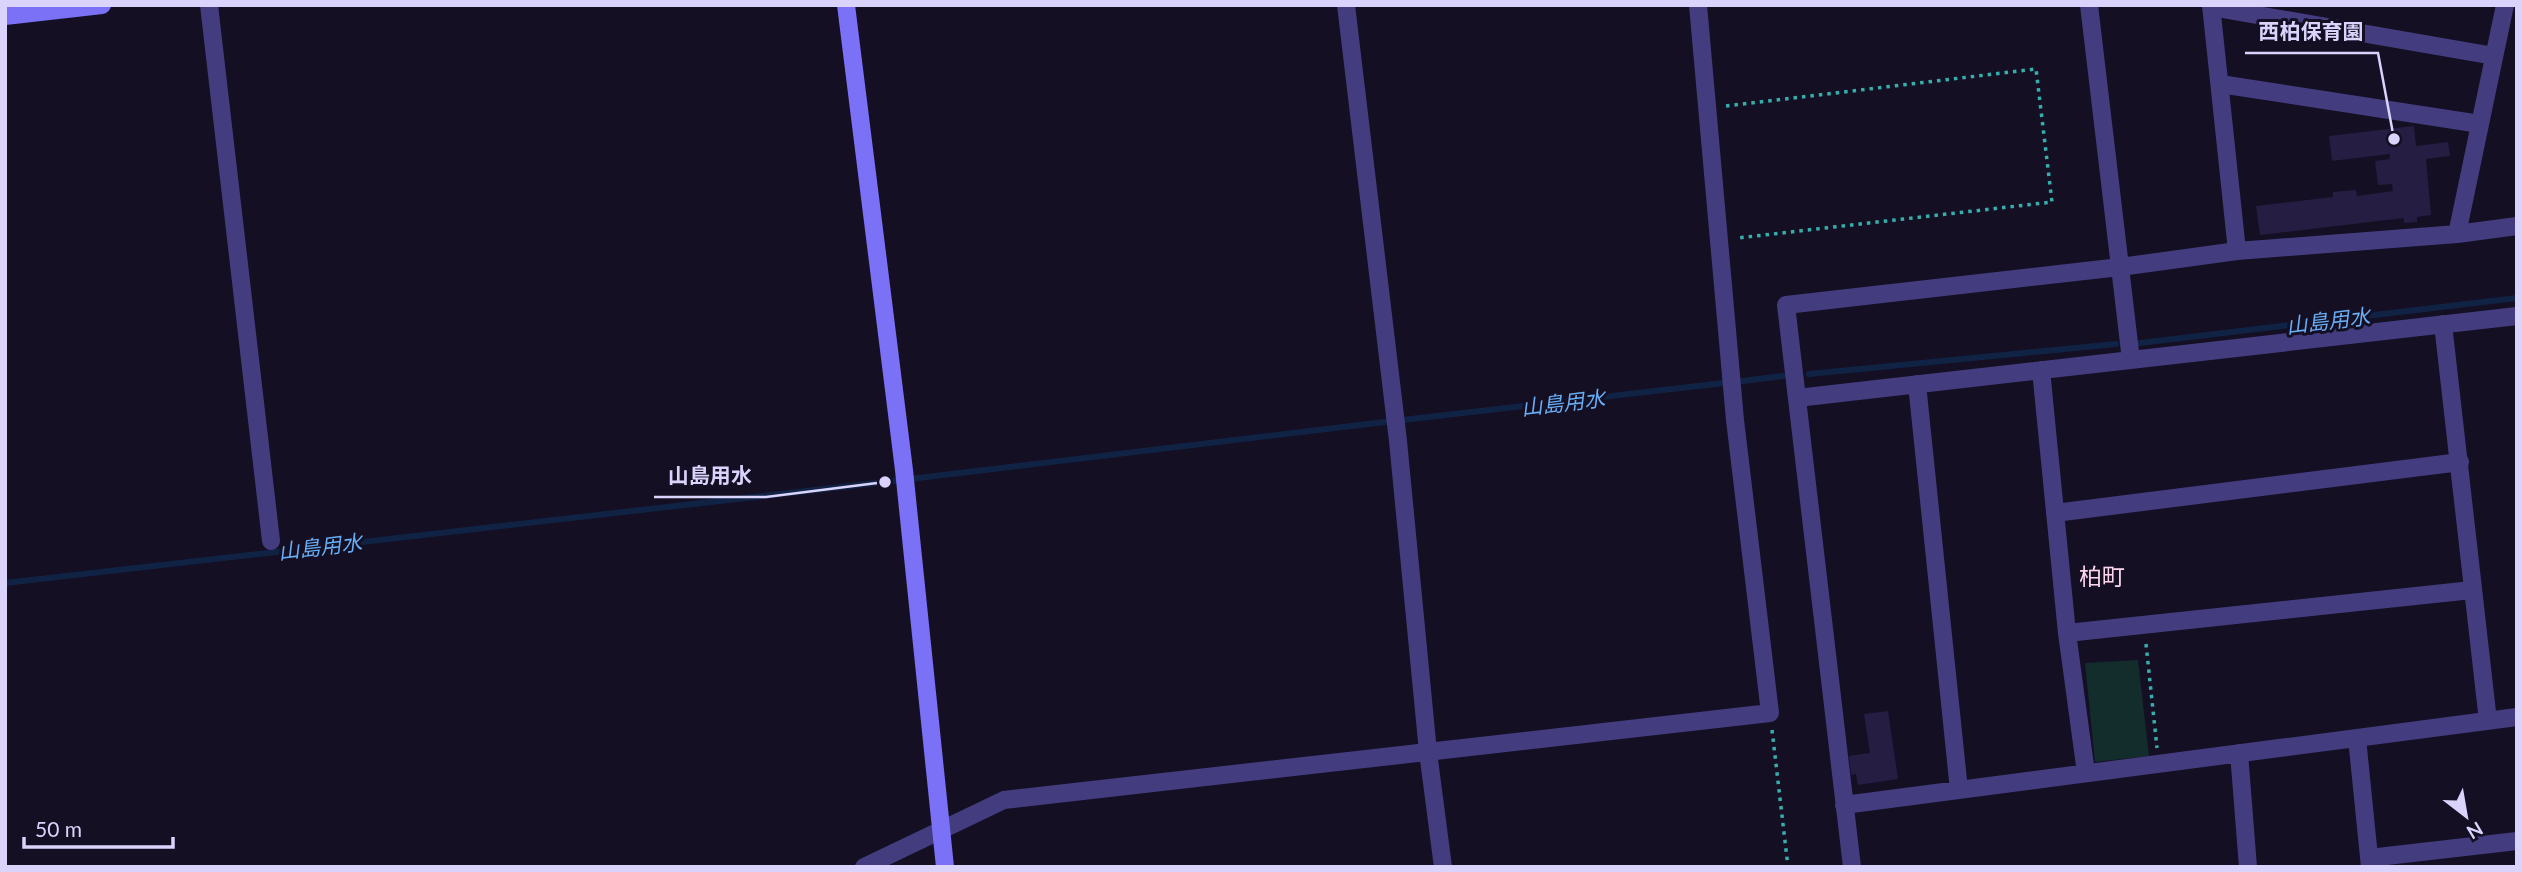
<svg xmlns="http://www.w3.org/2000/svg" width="2522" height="872" viewBox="0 0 2522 872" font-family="Lato,'Noto Sans JP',sans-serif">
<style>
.green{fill:#132c2c}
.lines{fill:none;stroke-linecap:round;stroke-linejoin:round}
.stream{stroke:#112345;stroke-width:6}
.building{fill:#261d43}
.path{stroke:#36aeac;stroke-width:3.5;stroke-dasharray:3.5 5;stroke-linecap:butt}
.street{stroke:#433d7f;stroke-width:18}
.secondary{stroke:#7a71f6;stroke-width:18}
.labels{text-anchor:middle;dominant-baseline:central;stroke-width:6;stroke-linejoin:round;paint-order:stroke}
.water-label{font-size:21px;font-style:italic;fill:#68aef6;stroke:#140f23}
.quarter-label{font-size:23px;fill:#fdd6ed;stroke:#140f23}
.leader{fill:none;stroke:#dad4fc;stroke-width:2.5}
.callout-dot{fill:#dad4fc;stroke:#140f23;stroke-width:2.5}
.callout-label{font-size:21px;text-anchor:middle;font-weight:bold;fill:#dad4fc;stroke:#140f23;stroke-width:6;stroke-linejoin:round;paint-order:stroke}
</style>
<rect width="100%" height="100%" fill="#140f23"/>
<path class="green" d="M2138,660l11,96 -54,6 -10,-99z"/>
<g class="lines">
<path class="stream" d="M2140,343l377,-45
M1809,374l307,-30
M1742,381l41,-5
M1402,420l322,-37
M5,583l880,-101 500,-60"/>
</g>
<path class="building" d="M2414,126l2,20 32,-4 2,14 -24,3 5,56 -14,2v5l-13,1v-5l-144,17 -4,-29 77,-9v-5l23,-2 1,6 36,-5 -1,-7 -14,1 -3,-24 15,-2v-5l-58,7 -3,-25z
M1888,711l10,68 -40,6 -2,-11 -5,1 -2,-19 21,-3 -6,-39z"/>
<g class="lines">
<path class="path" d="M1726,106l310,-37 16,133 -314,36
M2146,644l11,104
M1772,730l16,137"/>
<path class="street" d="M209,5l62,536
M1346,5l52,436 30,311 15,115
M2089,5l42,355
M2211,5l26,246
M2211,7l283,49
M2220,84l260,40
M2457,234l48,-229
M2443,324l45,397
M2041,370l26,263 19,140
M1917,384l42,406
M1797,398l720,-82
M2055,513l405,-51
M2067,633l405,-43
M2357,738l13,129
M2239,753l9,114
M1844,805l673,-88
M2369,858l148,-17
M864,867l140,-67 766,-87 -35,-293 -37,-415
M1852,867l-66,-562 334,-38 117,-16 220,-17 60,-8"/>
<path class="secondary" d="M846,5l58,465 41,397
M5,16l97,-11"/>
</g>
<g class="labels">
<g class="water-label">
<text transform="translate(2328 320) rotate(-7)">山島用水</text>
<text transform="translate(1563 402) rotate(-7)">山島用水</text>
<text transform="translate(320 546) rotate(-7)">山島用水</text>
</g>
<g class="quarter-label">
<text x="2102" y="576">柏町</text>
</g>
</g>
<path class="leader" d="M2394 139L2378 53H2245M885 482L766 497H654"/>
<g class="callout-dot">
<circle cx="2394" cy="139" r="7"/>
<circle cx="885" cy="482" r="7"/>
</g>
<g class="callout-label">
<text x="2311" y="39">西柏保育園</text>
<text x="710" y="483">山島用水</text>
</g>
<rect width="2522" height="872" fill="none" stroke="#dad4fc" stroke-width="14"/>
<g transform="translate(2466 816) rotate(149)" stroke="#140f23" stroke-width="5" paint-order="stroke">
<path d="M0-5L12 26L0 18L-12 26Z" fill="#dad4fc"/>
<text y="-10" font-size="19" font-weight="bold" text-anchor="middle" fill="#dad4fc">N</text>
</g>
<path d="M24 837v10h149v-10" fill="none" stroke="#dad4fc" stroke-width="3.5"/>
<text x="35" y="837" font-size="21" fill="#dad4fc" stroke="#140f23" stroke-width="5" paint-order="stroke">50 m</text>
</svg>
